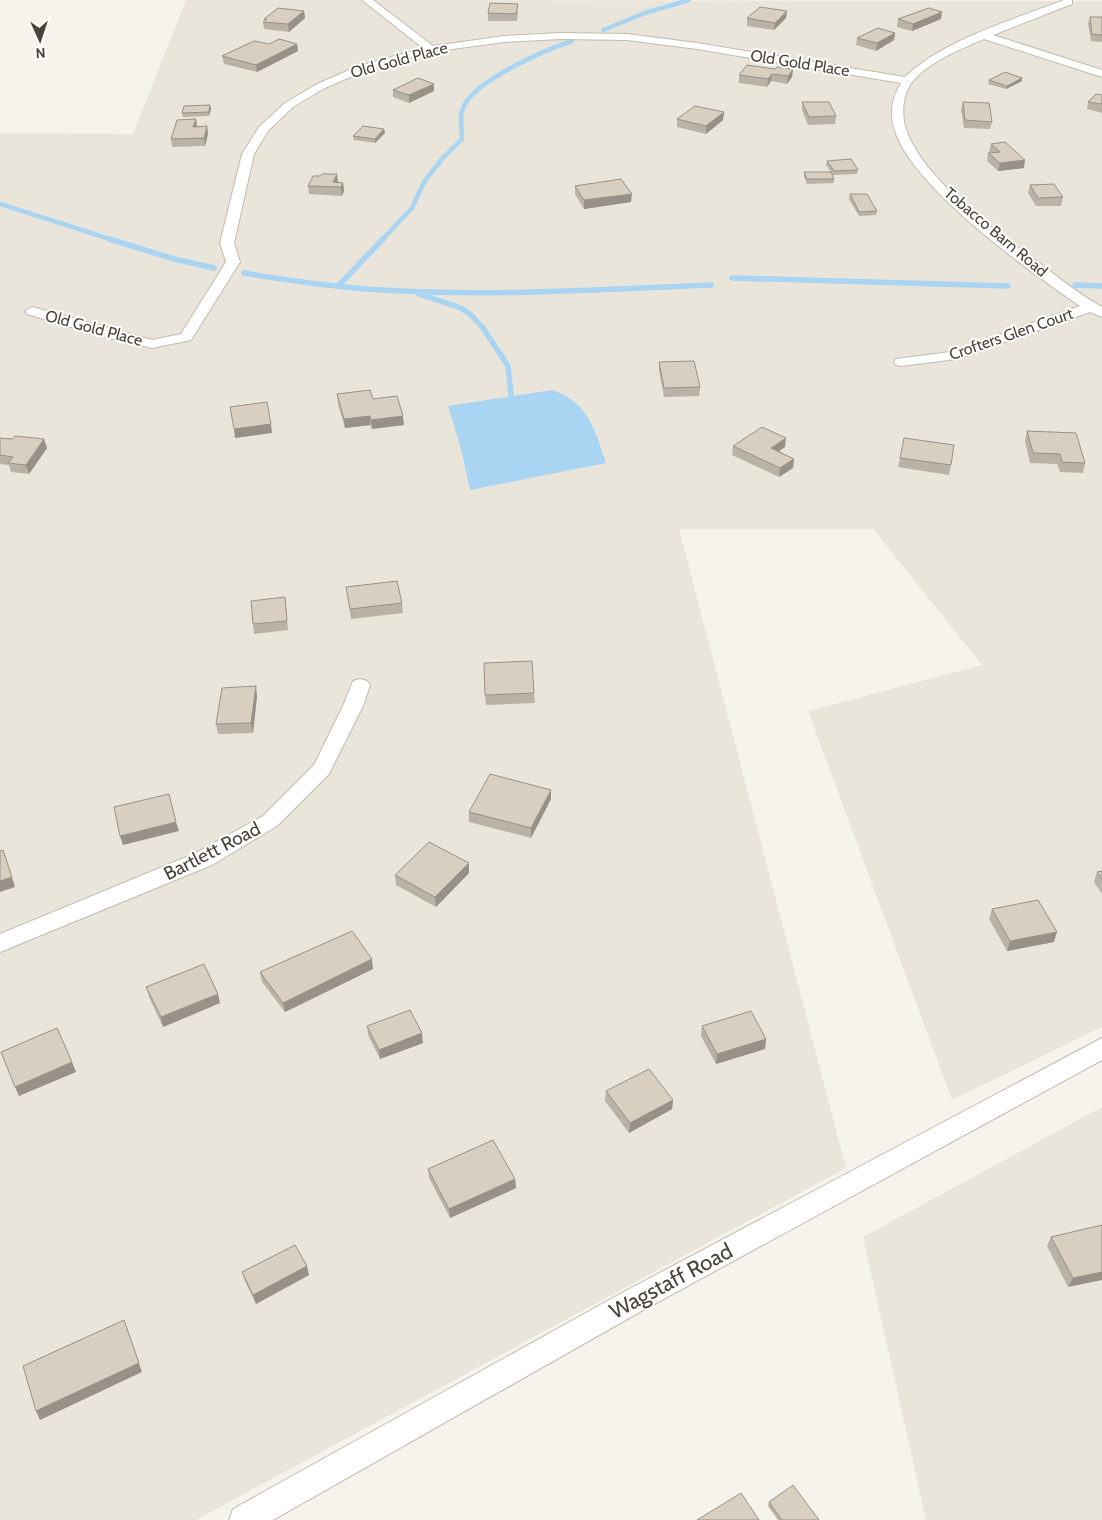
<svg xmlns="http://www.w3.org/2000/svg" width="1102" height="1520" viewBox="0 0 1102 1520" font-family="Cabin,sans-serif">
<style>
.residential{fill:#eae5da}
.water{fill:#a9d4f2}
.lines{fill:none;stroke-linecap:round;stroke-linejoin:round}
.stream-far1{stroke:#a9d4f2;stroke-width:4.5}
.stream{stroke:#a9d4f2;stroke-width:5.5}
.minor-casing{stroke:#c2bbae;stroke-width:2}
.minor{fill:#fff;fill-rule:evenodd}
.wall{fill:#bab2a6}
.shaded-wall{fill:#979187}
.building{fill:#d8cfc1;stroke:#979187}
.labels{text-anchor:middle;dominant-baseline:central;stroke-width:4;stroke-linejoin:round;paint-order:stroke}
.far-street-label{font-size:16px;fill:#4b4439;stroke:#fff}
.street-label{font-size:19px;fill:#4b4439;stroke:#fff}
.near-street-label{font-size:22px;fill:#4b4439;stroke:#fff}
</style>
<rect width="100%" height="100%" fill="#f6f3ec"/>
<path class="residential" d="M186,0l916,1v1026l-150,73 -144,-389 174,-46 -109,-136h-194l167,639 -650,352h-196v-1387l133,1z
M1102,1107v413h-176l-63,-283z"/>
<path class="water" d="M552,390c37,12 43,41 54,73l-136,27 -9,-41 -13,-43z"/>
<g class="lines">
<path class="stream-far1" d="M603,30l42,-17 44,-13
M0,204l113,36
M382,240l30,-32 12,-26 18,-23 20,-20c0,-9 -3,-23 1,-31 10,-27 82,-58 109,-67"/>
<path class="stream" d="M109,239l65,20 40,9
M244,273c53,9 105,16 159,18 102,5 206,-2 308,-6
M732,278l276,8
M339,285l44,-46
M1075,285l27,1
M419,294l42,14 10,7 12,13 25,38 4,38"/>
<defs>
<path id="minor" d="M362,0h11l60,46 71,-10 57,-3 66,1 70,9 208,34c38,-37 110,-58 159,-77h8v4l-79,31 109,35v7l-118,-38c-23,10 -64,26 -76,50 -7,15 -6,33 1,48 23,50 93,99 137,131 18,14 36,28 56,39v10l-12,-5 -133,47 -56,7 -5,-1 -2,-3 2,-3 54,-7 130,-46c-50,-34 -167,-118 -185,-175 -6,-17 -3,-33 6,-48l-204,-34 -70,-9 -66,-1 -57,3 -73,10 -27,7 -40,12 -39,17 -32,19 -25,24 -14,23 -20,89 6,19 -49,78 -39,8 -47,-11 -78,-23 -2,-3 7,-4 120,33 29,-6 45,-72 -6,-19 22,-89 17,-27 26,-24 32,-19 39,-17 67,-19z
M360,679l7,2 3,4 -7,21 -34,68 -52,52 -65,39 -212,87v-18l196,-81 67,-37 51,-51 29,-59 10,-25z
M1102,1038v22l-464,253 -365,207h-44l4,-11 385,-214z"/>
</defs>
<use href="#minor" class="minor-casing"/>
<use href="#minor" class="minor"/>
</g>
<path class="wall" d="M304,11l1,7 -16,14 -25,-3 -1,-7 2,-2 -1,-1z
M518,11l-1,10h-29v-8z
M1090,17h12v25l-11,-1 -3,-17z
M747,18h39l-12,12 -27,-4z
M898,19h43l-29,12 -15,-4z
M895,33l-1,7 -18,11 -20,-6 1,-7z
M269,44h28l1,7 -41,21 -33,-8 -2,-8z
M775,69h18l-1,8 -5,7 -16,-3 -4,6 -28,-4v-8z
M1022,78v3l-16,8 -18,-5 1,-4z
M434,84v7l-25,12 -16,-6v-7z
M1102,95v18l-15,-4 1,-7z
M802,102l34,14 -1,8 -27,1 -6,-15z
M963,102l29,20 -2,7 -26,-1 -3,-18z
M210,105l1,4 -2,7 -26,1 -1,-4z
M724,112l-1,8 -17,14 -29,-7v-8z
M196,119l1,7h10l1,8 -3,12 -33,1 -1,-8z
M385,133l-10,10 -21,-3 -1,-4z
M991,144l33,24 -26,3 -11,-10 1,-8h2l-1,-1z
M827,161l31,9 -1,4 -24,1 -1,-2 2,6v4l-27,1 -3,-7v-5h27l-5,-7z
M338,182l5,1 1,8 -2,5 -33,-2 -1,-8z
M1030,185l33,12 -2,9h-25l-8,-13z
M575,186l56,16 -47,7 -9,-15z
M850,194l27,17 -1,4 -17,1 -10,-17z
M659,362l41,25 -1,9 -35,1 -5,-26z
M337,394l36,5 31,26 -32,4 -2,-4 -25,3 -7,-24z
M1027,431l58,32 -2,10 -23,-1 -3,-8 -27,-1 -5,-22z
M0,438l12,1h32l3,9 -18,26 -18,-2 -2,-7 -9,-1z
M733,446l52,1 -6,4 15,8 -1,9 -14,9 -47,-22z
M900,458l51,7 -2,10 -51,-8z
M346,587l56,16 1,10 -52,6z
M285,597l3,33 -34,4 -1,-10z
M534,693l1,10 -49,2 -1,-10z
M257,696l-4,37 -35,1 -2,-10z
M551,799l-20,39 -62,-16v-10z
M1102,871v23l-8,-12 3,-10z
M469,873l-33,34 -40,-22 -1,-10z
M992,909l62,33 -47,9 -18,-32z
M373,969l-88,43 -23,-30 -2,-10z
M146,987l74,16 -57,24 -14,-30z
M367,1026l56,17 -43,16 -12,-24z
M702,1026l64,13 -1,10 -49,15 -15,-28z
M606,1091l67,9 -1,9 -43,24 -24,-32z
M428,1169l87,10 1,9 -66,30 -21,-40z
M1102,1225l-34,62 -21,-41 4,-9z
M242,1272l67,3 -53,29 -11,-23z
M769,1502l50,18h-41l-10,-14z"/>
<path class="shaded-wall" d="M304,11l1,7 -16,14 -1,-8z
M787,11l-1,7 -12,12 1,-7z
M942,12l-1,7 -29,12 1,-7z
M895,33l-1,7 -18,11 1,-8z
M297,44l1,7 -41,21 -1,-7z
M793,69l-1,8 -5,7 1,-8z
M772,74l-1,7 -4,6 1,-8z
M1022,78v3l-16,8 1,-3z
M434,84v7l-25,12v-8z
M210,105l1,4 -2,7v-4z
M724,112l-1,8 -17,14v-8z
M196,119l1,8h-4z
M207,126l1,8 -3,12 -1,-8z
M384,129l1,4 -10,10v-4z
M1025,160l-1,8 -26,3 2,-8z
M337,174l1,9 -5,-1z
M343,183l1,8 -2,5 -1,-9z
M632,194l-1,8 -47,7v-9z
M370,416v9l-25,3 -1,-9z
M403,416l1,9 -32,4 -1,-9z
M271,424l1,9 -37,5 -1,-9z
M786,438l-1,9 -15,10 1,-9z
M44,439l3,9 -18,26 -3,-9z
M794,459l-1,9 -14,9 1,-9z
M256,686l1,10 -4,37 -2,-10z
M551,790v9l-20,39v-10z
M176,822l3,9 -56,14 -3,-9z
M3,850l12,37 -15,5v-11z
M469,863v10l-33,34 -1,-10z
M1057,932l-3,10 -47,9 3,-10z
M372,959l1,10 -88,43 -2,-9z
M218,994l2,9 -57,24 -2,-10z
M422,1033l1,10 -43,16 -1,-9z
M766,1039l-1,10 -49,15 1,-10z
M72,1062l4,10 -57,24 -4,-9z
M673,1100l-1,9 -43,24 1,-10z
M515,1179l1,9 -66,30 -1,-9z
M307,1266l2,9 -53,29 -3,-9z
M1102,1272v8l-34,7 5,-9z
M124,1320l18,52 -102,48 -4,-9z"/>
<path class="building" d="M490,3l28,1 -2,10 -28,-1z
M760,7l27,4 -12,12 -28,-5z
M278,8l26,3 -16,13 -25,-2 4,-3h-3z
M929,8l13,4 -29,12 -15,-5z
M1090,17h12v18l-10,-1z
M878,28l17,5 -18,10 -20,-5z
M279,39l18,5 -41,21 -34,-9 32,-15 15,3z
M747,65l28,4 2,-2 16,2 -5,7 -16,-2 -4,5 -29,-4z
M1005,72l17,6 -15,8 -18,-6z
M418,78l16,6 -25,11 -16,-5z
M1096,94l6,1v9l-14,-2z
M802,102h27l7,14 -27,1z
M963,102l26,1 3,19 -27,-2z
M210,105l-1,7 -27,1 2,-7z
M695,106l29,6 -18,14 -29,-7z
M196,119l-3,8 14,-1 -3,12 -33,1 6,-19z
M363,126l21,3 -9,10 -22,-3z
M1005,142l20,18 -25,3 -12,-10 12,-1 -9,-8z
M851,159l7,11 -24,1 -7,-10z
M804,172h27l3,7h-27z
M322,174h15l-4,8 10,1 -2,4 -33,-1 5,-10h7z
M621,179l11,15 -48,6 -9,-14z
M1054,184l9,13 -25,1 -8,-13z
M850,194h17l10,17 -18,1z
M694,361l6,26 -36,1 -5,-26z
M370,390l3,9 24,-3 6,20 -32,4 -1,-4 -26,3 -7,-25z
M267,402l4,22 -37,5 -4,-22z
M762,427l24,11 -15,10 23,11 -14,9 -47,-22z
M1027,431l49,2 9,30 -23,-1 -2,-8 -27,-1z
M15,436l29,3 -18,26 -18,-2 5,-6 -13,-2v-17l12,1z
M904,438l50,7 -3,20 -51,-7z
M397,581l5,22 -52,6 -4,-22z
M285,597l2,24 -34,3 -2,-23z
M532,661l2,32 -49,2 -1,-32z
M256,686l-5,37 -35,1 6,-36z
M490,774l61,16 -20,38 -62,-16z
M169,794l7,28 -56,14 -6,-29z
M429,842l40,21 -34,34 -40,-22z
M3,850l9,27 -12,4v-30z
M1102,871v8l-5,-7z
M1038,900l19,32 -47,9 -18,-32z
M352,931l20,28 -89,44 -23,-31z
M204,964l14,30 -57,23 -15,-30z
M410,1010l12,23 -43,17 -12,-24z
M751,1011l15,28 -49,15 -15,-28z
M57,1028l15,34 -57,25 -14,-35z
M649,1069l24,31 -43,23 -24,-32z
M493,1140l22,39 -66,30 -21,-40z
M1102,1225v47l-29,6 -22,-41z
M295,1245l12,21 -54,29 -11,-23z
M124,1320l15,43 -103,48 -13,-45z
M793,1485l26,35h-37l-13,-18z
M741,1493l18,27h-62z"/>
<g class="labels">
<g class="far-street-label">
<text transform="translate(399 60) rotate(-15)">Old Gold Place</text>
<text transform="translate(800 63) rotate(9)">Old Gold Place</text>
<text transform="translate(996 232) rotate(40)">Tobacco Barn Road</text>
<text transform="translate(94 328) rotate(15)">Old Gold Place</text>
<text transform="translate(1011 334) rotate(-19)">Crofters Glen Court</text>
</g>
<g class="street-label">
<text transform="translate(212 851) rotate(-27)">Bartlett Road</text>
</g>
<g class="near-street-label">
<text transform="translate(671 1281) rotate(-28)">Wagstaff Road</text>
</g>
</g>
<g transform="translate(40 40) rotate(177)" stroke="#ffffff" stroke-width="4" paint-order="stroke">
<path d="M0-4L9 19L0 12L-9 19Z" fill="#4b4439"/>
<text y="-8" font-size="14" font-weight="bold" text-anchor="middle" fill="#4b4439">N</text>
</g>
</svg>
